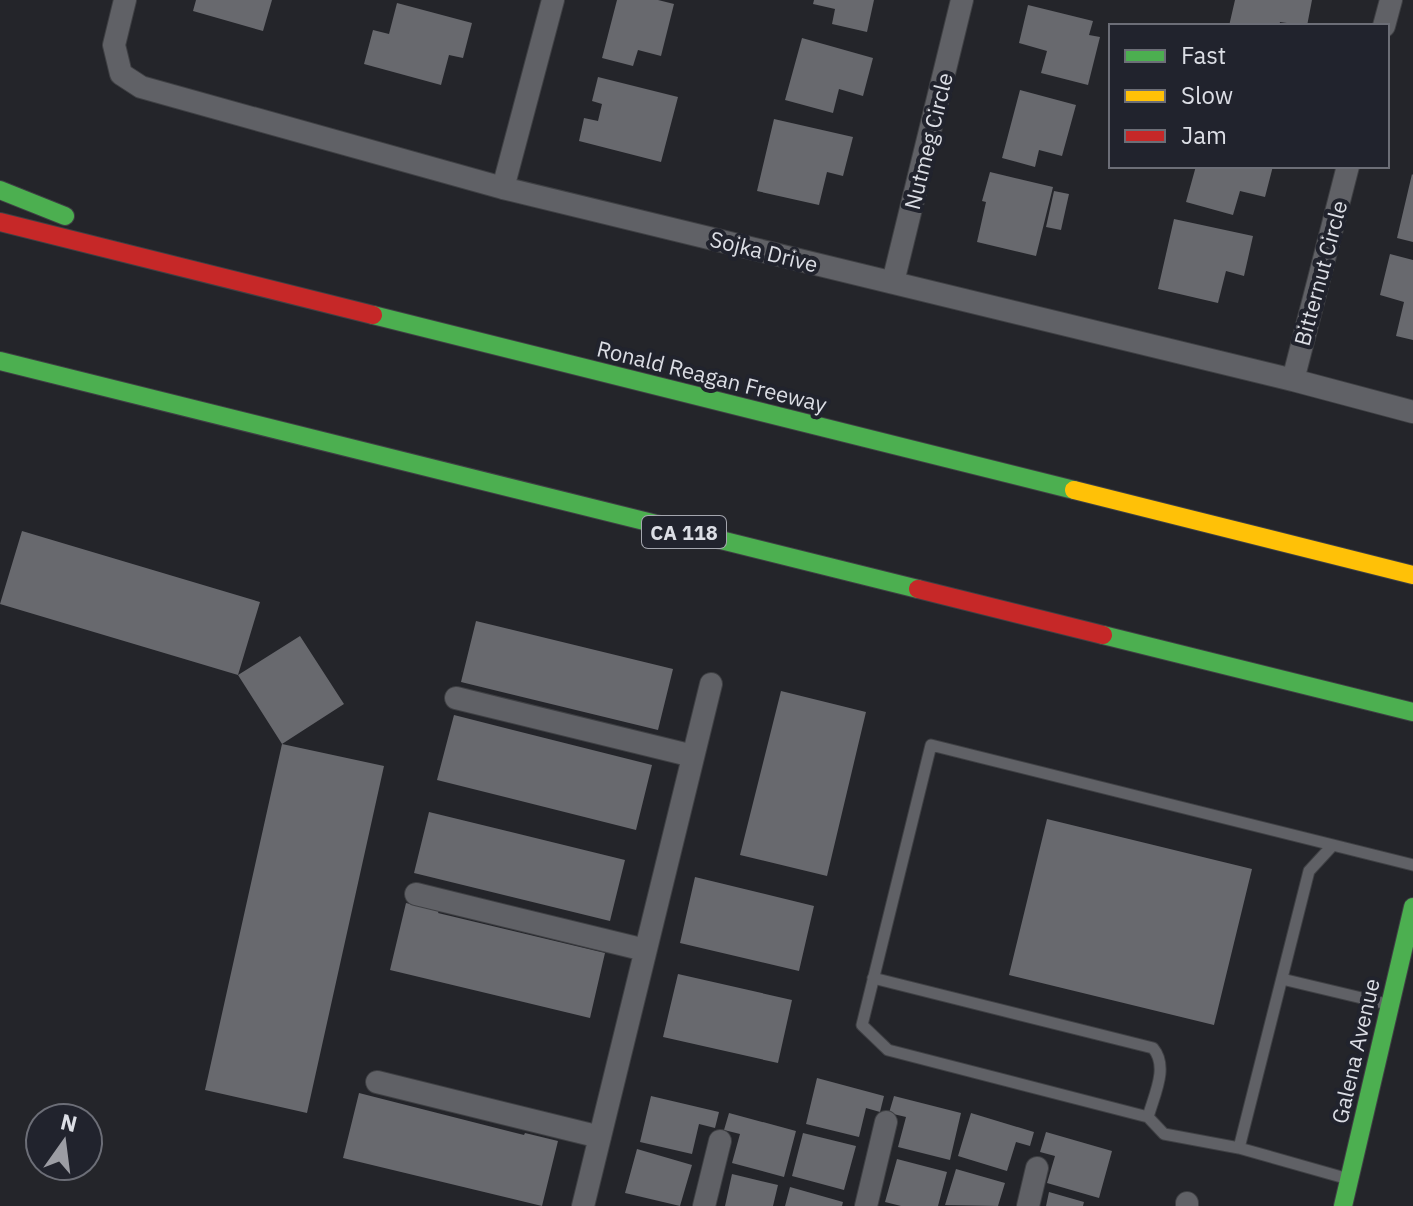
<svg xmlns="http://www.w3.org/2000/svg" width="1413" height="1206" viewBox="0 0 1413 1206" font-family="'IBM Plex Sans',sans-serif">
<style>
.building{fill:#68696e}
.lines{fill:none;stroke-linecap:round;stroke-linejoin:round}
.lane-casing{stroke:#3f4044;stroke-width:13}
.street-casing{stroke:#3f4044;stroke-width:24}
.fast-casing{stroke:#3f4044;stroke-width:20}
.slow-casing{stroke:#3f4044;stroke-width:20}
.jam-casing{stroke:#3f4044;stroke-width:20}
.lane{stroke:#606166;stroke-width:11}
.street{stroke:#606166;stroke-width:22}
.fast{stroke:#4caf50;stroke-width:18}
.slow{stroke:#ffc107;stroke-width:18}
.jam{stroke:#c62828;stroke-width:18}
.labels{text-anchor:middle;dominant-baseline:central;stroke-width:8;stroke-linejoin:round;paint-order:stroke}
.shield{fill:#21232d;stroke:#a4a6ae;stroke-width:2}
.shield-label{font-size:20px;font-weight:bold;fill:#dcdee5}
.street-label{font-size:22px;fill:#dcdee5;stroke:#21232d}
</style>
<rect width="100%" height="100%" fill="#24252a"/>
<path class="building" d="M196,0h76l-9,31 -70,-20z
M617,0h41l16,4 -13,52 -23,-6 -5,16 -31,-8z
M814,0h60l-7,32 -35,-8 3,-15 -22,-5z
M1235,0h77l-5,26 -27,-4 -1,4h-50z
M397,3l75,20 -9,35 -14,-3 -8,30 -77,-21 9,-34 16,4z
M1028,5l65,16 -4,14 11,2 -12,48 -47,-12 6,-22 -28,-8z
M802,38l71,20 -10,38 -24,-7 -6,24 -48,-13z
M598,77l80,20 -17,65 -82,-21 5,-23 14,3 4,-17 -10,-3z
M1020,90l56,15 -14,51 -23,-6 -4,17 -33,-9z
M774,119l79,18 -10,39 -16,-4 -8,33 -62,-14z
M1196,166h77l-8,31 -25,-6 -7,24 -47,-13z
M990,172l63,15 -17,69 -59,-14 9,-40 -4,-1z
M1412,174l1,1v67l-16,-4z
M1054,191l15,3 -8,36 -15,-3z
M1174,219l79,17 -9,40 -18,-5 -8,32 -60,-14z
M1390,254l23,6v80l-17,-4 8,-34 -24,-7z
M22,531l238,71 -22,73 -238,-71z
M476,621l197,48 -15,61 -197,-48z
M300,636l44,68 -62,40 -44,-69z
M781,691l85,21 -39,164 -87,-21z
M454,715l198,50 -16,65 -199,-50z
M282,744l102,22 -77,347 -102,-23z
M429,812l196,48 -15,61 -196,-48z
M1047,819l205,50 -38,156 -205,-50z
M695,877l119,29 -15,65 -119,-28z
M406,903l33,8 -1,2 167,40 -15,65 -200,-48z
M678,974l114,26 -14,63 -115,-26z
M817,1078l67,18 -4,16 -14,-4 -7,29 -53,-13z
M359,1093l165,42 1,-2 33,8 -16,65 -199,-48z
M651,1096l68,16 -4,16 -16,-4 -7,30 -52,-12z
M894,1096l67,17 -11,47 -52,-13 8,-30 -17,-4z
M729,1113l67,18 -12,46 -52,-14 8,-29 -16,-4z
M971,1113l63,19 -4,14 -14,-4 -9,29 -49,-15z
M1046,1132l66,19 -13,47 -52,-15 8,-27 -15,-4z
M803,1133l53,13 -12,44 -52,-14z
M637,1149l55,16 -12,41 -55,-13z
M897,1159l50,13 -9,34h-37l-16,-4z
M956,1169l49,14 -7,23 -53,-1z
M732,1174l46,11 -5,21h-48z
M790,1187l53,15 -1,4h-57z
M1049,1192l35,10 -1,4h-37z"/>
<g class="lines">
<defs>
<path id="lane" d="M873,978l280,70c16,19 1,47 -5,69
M1282,979l105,25
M1239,1148l70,-277 23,-25
M1345,1178l-106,-30 -75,-14 -16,-17 -260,-67 -26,-25 69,-280 482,120"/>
<path id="street" d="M125,0l-11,45 7,29 20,13 362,101 790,192 120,32
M1384,26l7,-26
M503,188l50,-188
M893,282l69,-282
M1293,380l55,-214
M456,698l237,58
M416,894l229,56
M377,1082l223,55
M583,1206l128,-522
M704,1206l16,-65
M866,1206l20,-84
M1028,1206l9,-38
M1187,1206v-3"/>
<path id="fast" d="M0,190l65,26
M373,315l701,175
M0,361l918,228
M1103,635l310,77
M1343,1206l70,-299"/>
<path id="slow" d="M1074,490l339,85"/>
<path id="jam" d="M0,222l373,93
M918,589l185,46"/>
</defs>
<use href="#lane" class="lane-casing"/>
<use href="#street" class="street-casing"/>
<use href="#fast" class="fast-casing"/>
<use href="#slow" class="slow-casing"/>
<use href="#jam" class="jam-casing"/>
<use href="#lane" class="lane"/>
<use href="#street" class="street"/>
<use href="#fast" class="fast"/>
<use href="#slow" class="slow"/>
<use href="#jam" class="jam"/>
</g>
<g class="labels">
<rect class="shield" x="642" y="516" width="84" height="32" rx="6"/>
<g class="shield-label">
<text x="684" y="532">CA 118</text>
</g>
<g class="street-label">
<text transform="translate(928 141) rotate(-76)">Nutmeg Circle</text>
<text transform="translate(764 251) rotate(14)">Sojka Drive</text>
<text transform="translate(1320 273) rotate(-75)">Bitternut Circle</text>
<text transform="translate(712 376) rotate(14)">Ronald Reagan Freeway</text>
<text transform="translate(1355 1051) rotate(-77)">Galena Avenue</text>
</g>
</g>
<rect x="1109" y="24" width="280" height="144" fill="#21232d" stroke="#6c6e77" stroke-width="2"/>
<rect x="1125" y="50" width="40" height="12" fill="#4caf50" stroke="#6c6e77" stroke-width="2"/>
<text x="1181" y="64" font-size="24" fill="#dcdee5">Fast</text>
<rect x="1125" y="90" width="40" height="12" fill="#ffc107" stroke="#6c6e77" stroke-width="2"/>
<text x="1181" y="104" font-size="24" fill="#dcdee5">Slow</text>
<rect x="1125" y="130" width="40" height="12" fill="#c62828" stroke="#6c6e77" stroke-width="2"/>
<text x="1181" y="144" font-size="24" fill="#dcdee5">Jam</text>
<g transform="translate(64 1142) rotate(14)"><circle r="38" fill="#21232d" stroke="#6c6e77" stroke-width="2"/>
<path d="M0-6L14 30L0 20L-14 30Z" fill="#9c9da4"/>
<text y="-12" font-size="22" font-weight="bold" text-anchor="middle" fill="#dcdee5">N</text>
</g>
</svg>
